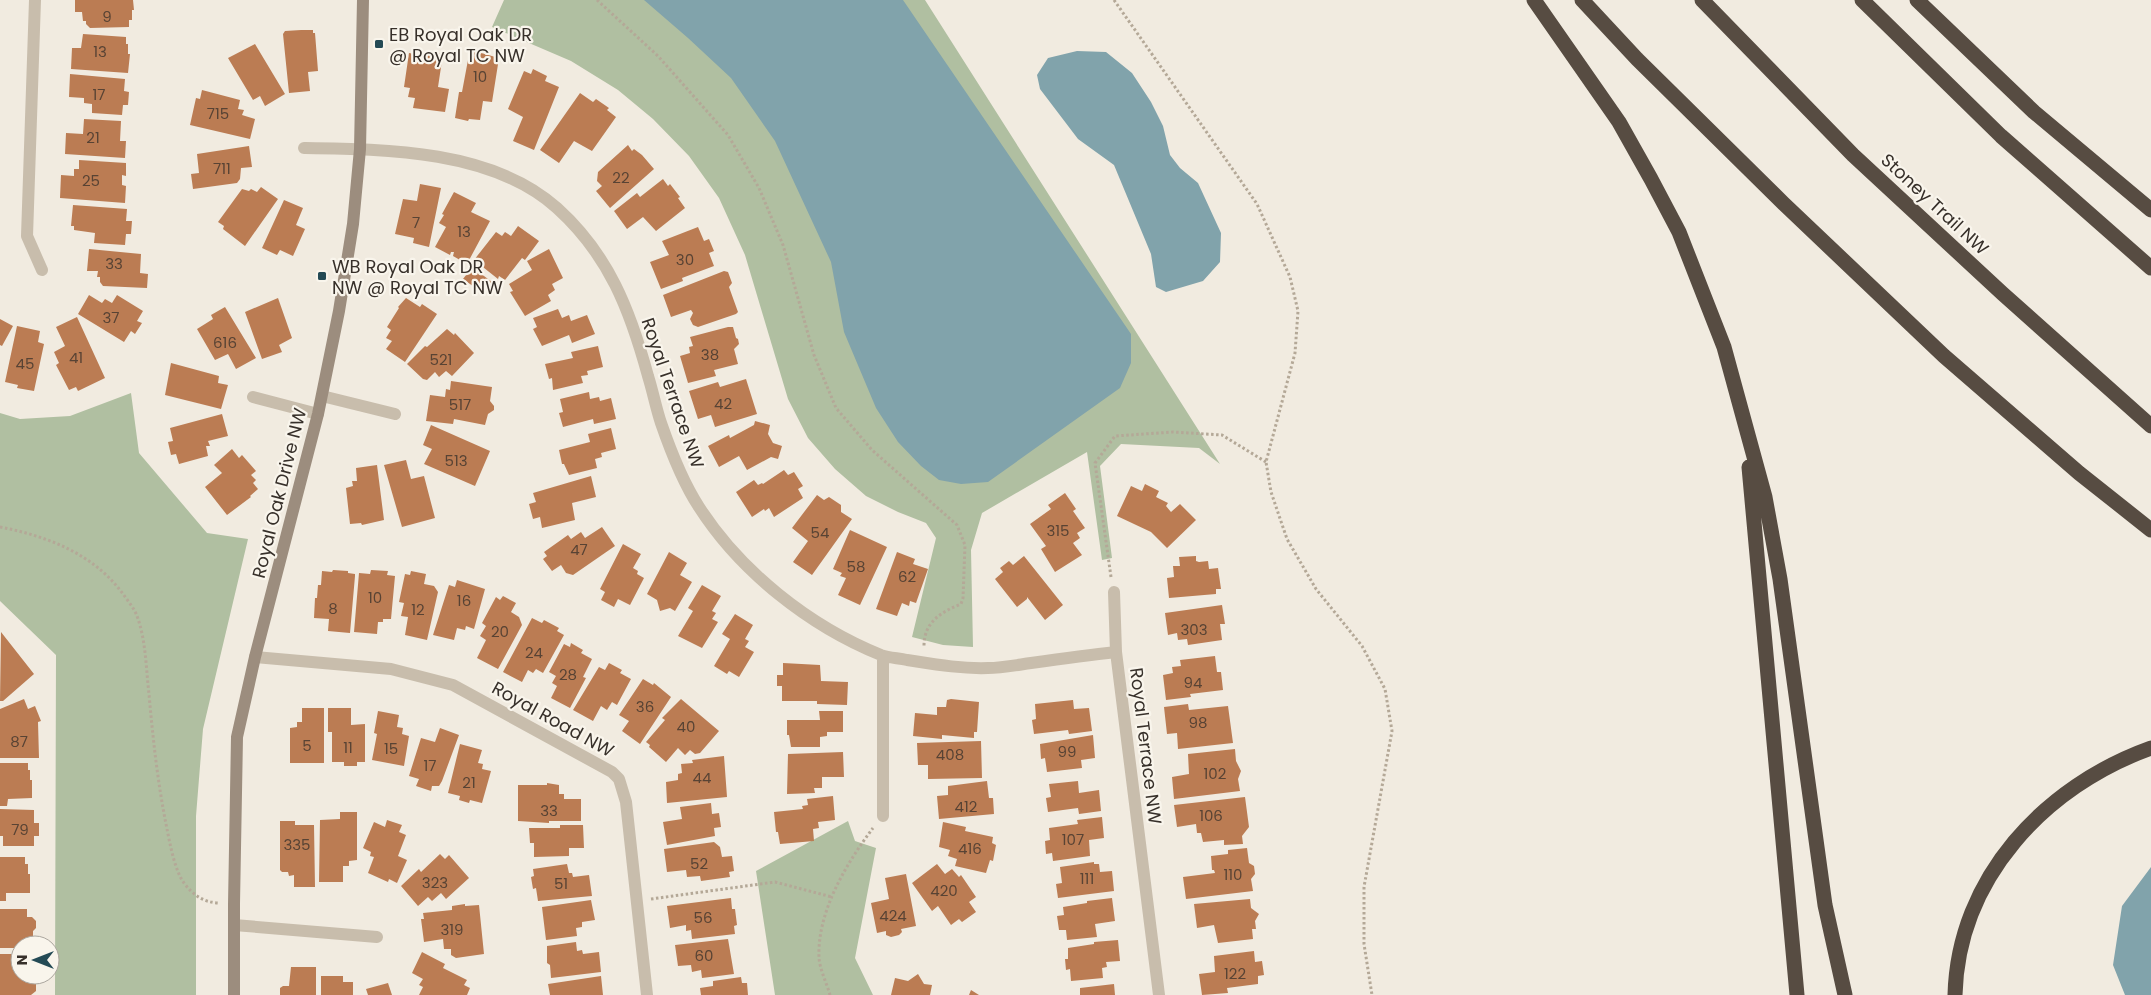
<svg xmlns="http://www.w3.org/2000/svg" width="2151" height="995" viewBox="0 0 2151 995" font-family="Poppins,sans-serif">
<style>
.green{fill:#b0bfa1}
.water{fill:#81a3ab}
.building{fill:#bb7c53}
.lines{fill:none;stroke-linecap:round;stroke-linejoin:round}
.path{stroke:#b4a897;stroke-width:3;stroke-dasharray:2.5 2.5;stroke-linecap:butt}
.street{stroke:#c8bdac;stroke-width:12}
.secondary{stroke:#9c8d7e;stroke-width:12}
.highway{stroke:#574c42;stroke-width:15}
.poi-dot{fill:#244a55;stroke:#f9f5ec;stroke-width:2}
.labels{text-anchor:middle;dominant-baseline:central;stroke-width:4.5;stroke-linejoin:round;paint-order:stroke}
.number-label{font-size:15px;fill:#584334}
.poi-label{font-size:18px;fill:#37302a;stroke:#f9f5ec;text-anchor:start}
.street-label{font-size:18px;fill:#37302a;stroke:#f9f5ec}
</style>
<rect width="100%" height="100%" fill="#f1ebe0"/>
<path class="green" d="M504,0h421l295,464 -21,-16 -78,-4 -21,22 12,92 -10,2 -15,-108 -105,61 -11,37 2,97 -30,-2 -31,-8 24,-99 -10,-15 -28,-11 -32,-16 -31,-27 -27,-31 -20,-39 -43,-144 -26,-57 -30,-42 -36,-37 -35,-29 -47,-29 -79,-34z
M131,393l8,60 68,80 41,6 -45,190 -7,87v179h-141l1,-340 -56,-54v-188l20,6 50,-3z
M848,821l7,20 21,7 -21,110 18,37h-98l-19,-124z"/>
<path class="water" d="M644,0h259l228,334v29l-11,25 -132,94 -27,2 -22,-4 -18,-14 -23,-24 -22,-34 -32,-76 -13,-70 -56,-121 -44,-63 -43,-40z
M1077,51l29,1 26,21 19,29 12,24 7,29 10,13 18,15 23,50 -1,29 -17,19 -37,11 -10,-5 -5,-33 -37,-89 -36,-26 -38,-50 -3,-14 11,-17z
M2151,867v128h-26l-12,-30 9,-59z"/>
<path class="building" d="M75,0h58l1,10h-2v10h-3v7l-39,1 -4,-4v-3h-3l-1,-9h-7z
M301,30h12v3h2l3,38 -10,1 2,19 -21,2 -6,-59 2,-3z
M83,34l43,3v7h2v10h2l-2,19 -57,-4 1,-21h9z
M255,44l30,50 -20,12 -5,-10 -7,4 -25,-42z
M426,51l17,3 -5,33 11,2 -4,23 -32,-4 2,-10 -7,-1 2,-9 -6,-1 5,-34 16,3z
M474,51l25,7 -7,44 -9,-1 -3,19 -11,-1 -1,2 -13,-3 4,-26h3l6,-32 4,1z
M533,69l14,7 -2,5 14,6 -25,63 -21,-9 10,-24 -15,-8 16,-38 7,3z
M70,74l55,5 -1,12 5,1 -1,13h-5l-1,10 -30,-2v-9l-8,-1v-5l-15,-1z
M202,90l38,10 -2,9 6,1 -2,5 13,4 -5,20 -60,-14 6,-27 4,1z
M580,93l13,9 3,-3 13,9 -2,2 9,7 -24,34 -18,-10 -15,22 -19,-13z
M84,119l37,2 -1,20h6l-1,17 -60,-4 1,-21 17,1z
M628,145l4,6 2,-2 8,6 12,14 -44,39 -14,-17 6,-5 -5,-5 1,-9z
M249,146l3,21 -11,1 -1,11 -3,4 -44,6 -2,-15 8,-1 -2,-19z
M79,160l47,3v13l-4,-1v10l4,1 -1,17 -65,-5 1,-23 13,1v-7h5z
M663,179l5,7 2,-2 10,13 -2,1 7,10 -29,23 -13,-14 -16,12 -13,-18 23,-18 3,4z
M420,184l21,4 -12,59 -16,-4 1,-5 -19,-4 8,-35 14,2z
M261,187l17,12 -33,47 -22,-17 1,-3 -6,-4 24,-33 7,2 2,-2 6,3z
M454,192l22,11 -5,9 19,9 -23,43 -14,-8 1,-4h-3l-1,3 -15,-8 11,-20 -7,-4 5,-8 -2,-1z
M284,200l19,8 -7,17 9,4 -12,27 -13,-6 -3,5 -15,-7z
M73,205l54,4 -1,12h6l-1,13h-5l-1,11 -31,-2 1,-10 -21,-3v-4h-3z
M518,226l21,15 -14,19 -3,-2 -17,22 -6,-4 -1,3 -24,-19 22,-28 6,4 3,-4 6,4z
M698,227l6,14 5,-2 5,12 -5,2 5,13 -32,12 1,3 -22,8 -11,-27 19,-7 -7,-14z
M89,249l52,5 -1,19 8,1 -1,14 -44,-2 -3,-4v-5h-3l1,-6h-11z
M549,249l14,29 -11,6 3,6 -7,5 3,6 -26,15 -15,-24 3,-1 -4,-7 23,-14 -5,-9z
M472,267l20,15 -8,12 -21,-15z
M724,271l4,1 4,11 -3,4 9,25 -2,2 -38,13 -5,-2 -3,-6 3,-6 -2,-3 -20,7 -8,-22z
M89,295l13,8 3,-4 7,4 5,-8 26,16 -6,10 5,2 -7,11 -4,-3 -7,11 -46,-28z
M278,298l14,40 -13,7 3,7 -20,7 -17,-47z
M406,298l14,9 2,-3 15,10 -32,48 -19,-13 6,-8 -6,-3 5,-8 -4,-3 12,-19 -1,-1z
M225,307l31,51 -20,11 -8,-15 -13,6 -18,-31 16,-10 -2,-4z
M558,309l4,9 7,-3 2,6 16,-6 8,19 -23,9 -3,-8 -27,11 -9,-17 4,-2 -4,-9z
M77,317l28,61 -27,13 -2,-4 -7,3 -13,-25 3,-2 -5,-11 11,-6 -9,-19z
M0,319l13,7 -11,20 -2,-1z
M17,326l23,5 -2,11 6,2 -10,47 -17,-3 1,-3 -13,-3z
M728,327h5l3,11 2,1 1,5 -5,5 4,15 -24,6 2,6 -28,7 -8,-27 10,-3 -1,-6 4,-1 -3,-9z
M447,329l7,6 1,-2 19,20 -22,23 -6,-5 -7,6 -4,-5 -8,8 -4,-1 -16,-15 18,-18 2,1z
M598,346l5,21 -16,4 1,4 -7,1 2,7 -30,7 -1,-12 -3,1 -4,-15 28,-6 -2,-6z
M171,363l48,13 -1,7 10,2 -7,24 -56,-14z
M746,379l11,35 -42,13 -4,-12 -13,4 -9,-28 29,-9 2,5z
M451,381l41,6 -2,14 4,5v4l-6,4 -3,11 -31,-6 -1,5 -27,-3 4,-26 15,2 1,-8 4,1z
M589,392l1,7 9,-2 1,4 11,-3 5,21 -22,5 -1,-5 -30,8 -4,-14 4,-1 -3,-13z
M222,414l6,22 -20,5 2,5h-4l2,10 -29,8 -3,-10 -5,1 -3,-13 5,-1 -3,-13z
M755,421l15,4 -2,9 5,9 9,3 -4,13 -7,-2 -24,13 -8,-14 -20,11 -11,-21 21,-11 1,3 24,-13z
M431,425l59,26 -15,35 -51,-22 8,-15 -9,-4z
M611,428l5,21 -15,4 1,4 -7,2 2,9 -28,7 -5,-11h-2l-3,-14 31,-8 -2,-8z
M232,449l7,9 3,-3 14,16 -5,4 5,5 -3,3 5,6 -8,7 1,1 -24,18 -22,-28 17,-14 -8,-8z
M406,460l5,19 13,-3 11,42 -33,9 -18,-62z
M377,465l7,55 -22,5 -1,-2 -11,1 -4,-36 7,-2 -1,-5h5l-1,-13z
M784,470l4,5 6,-3 9,14 -5,3 5,9 -29,19 -5,-9 -4,3 -1,-2 -12,8 -16,-25 18,-12 4,5 4,-2 1,1z
M591,476l5,21 -24,6 3,17 -33,8 -2,-11 -7,2 -4,-15 7,-2 -3,-9z
M1145,484l14,7 -3,6 12,6 -2,3 5,6 9,-8 16,16 -29,28 -16,-16 -34,-16 14,-30 11,5z
M1065,493l11,16 -3,2 12,17 -8,5 3,5 -7,5 9,12 -27,17 -14,-23 5,-3 -16,-22 21,-15 -3,-4z
M817,495l7,5 5,-3 12,8v7l11,7 -40,56 -19,-13 15,-21 -16,-13z
M602,527l13,19 -42,29 -7,-2 -5,-8 -9,6 -9,-12 4,-3 -3,-4 24,-17 3,4 10,-7 4,6z
M850,530l37,17 -27,58 -22,-10 8,-17 -6,-2 2,-3 -9,-4z
M623,544l18,10 -8,14 5,3 -1,3 7,4 -14,27 -12,-6 -4,8 -13,-7 4,-8 -5,-3z
M669,552l18,11 -7,12 12,7 -17,29 -5,-3 -10,3 -3,-11 -10,-6z
M897,552l18,7 -2,5 15,5 -12,34 -6,-2 -1,5 -7,-3 -5,13 -21,-7z
M1024,556l39,49 -18,15 -18,-23v2l-10,8 -22,-28 8,-7 -3,-4 9,-7 4,4z
M1196,556v5l3,1 9,-1 1,8 9,-1 3,21h-5v5l-47,4 -2,-20 7,-1 -1,-11h7l-1,-9z
M333,570l15,1v2l7,1v2l-5,57 -22,-2 1,-12 -15,-1 1,-20h2l1,-13h3l1,-14 10,1z
M371,570l17,1 -1,4 8,1 -4,43h-8v3h-5l-1,12 -23,-2 5,-59 11,1z
M411,571l15,3 -2,10 10,2 4,6 -11,48 -22,-5 3,-18 -7,-1 3,-13 -5,-1 6,-28 5,1z
M457,580l28,9 -11,40 -8,-3 -1,4 -8,-2 -3,12 -21,-5 16,-50 6,2z
M702,585l19,11 -9,15 4,2 -4,6 6,3 -16,26 -24,-12 15,-25 -5,-3z
M503,596l13,7 -5,9 8,5 3,8 -24,44 -21,-11 9,-18 -6,-4 6,-10 -4,-3 14,-26 4,3z
M1222,605l3,19h-5l2,16 -34,5 -1,-6 -9,1 -1,-7 -9,2 -3,-22z
M735,614l18,11 -8,14 4,2 -4,6 9,5 -15,25 -10,-6 -2,3 -13,-8 16,-27 -8,-5z
M532,618l10,5 2,-3 15,8 -2,3 7,4 -21,38 -7,-4 -3,4 -5,-3 -6,12 -19,-10z
M1,632l33,42 -31,27h-3z
M571,643l12,7 -2,3 11,6 -9,18 3,1 -16,30 -19,-10 6,-12 -5,-3 4,-7 -7,-4 15,-28 6,3z
M1215,656l2,16h4l2,18 -33,4 1,3 -25,3 -3,-25 10,-2 -1,-6 9,-1 -1,-6z
M609,663l13,7 -2,3 11,6 -14,26 -5,-3 -5,8 -6,-4 -8,15 -20,-11 26,-43 6,3z
M783,663l37,2 1,16 27,1 -1,23 -30,-1v-3h-35v-15h-5v-11h6z
M643,679l10,6 1,-2 17,14 -31,47 -18,-13 7,-10 -10,-6z
M24,699l4,10 7,-3 6,15 -3,1 1,36h-39v-49z
M681,699l38,32 -19,22 -5,1 -5,-4 -5,5 -7,-7 -12,14 -17,-15 1,-2 -4,-3 19,-22 -3,-2z
M951,699l28,3 -2,30h-3v6l-32,-3v4l-29,-3 2,-23 22,2v-8h9l1,-7z
M1073,700l1,9 15,-1 3,23 -23,3 -1,-4 -34,4 -2,-14 4,-1 -1,-15z
M1188,704l1,6 39,-4 5,37 -55,6 -1,-16 -10,1 -3,-27z
M302,708h22v55h-34v-35l7,-1v-5h5z
M328,708h23v17l14,-1v38h-8v4h-13v-4h-12v-30h-4z
M378,711l21,4 -2,12 6,1 -1,6 7,2 -5,30 -32,-6 5,-26 -3,-1z
M819,711h24v21h-16v4l-7,1v10h-29l-2,-12h-2v-15h33z
M440,728l19,7 -17,46 -3,5h-7l-1,5 -15,-5 3,-7 -10,-3 12,-38 14,4z
M1093,735l2,23 -14,2 1,8 -35,4 -2,-14 -4,1 -1,-15z
M981,741l1,37 -54,1v-14h-10l-1,-22z
M460,744l22,6 -4,13 5,1 -1,5 9,2 -9,32 -12,-3 -1,3 -10,-3 1,-4 -12,-3z
M1235,749l1,12 5,10 -3,8 2,12 -66,8 -2,-22 17,-3 -1,-20z
M843,752l1,25h-22v11h-8l1,5 -28,1 1,-40z
M724,756l3,41 -60,6 -1,-21 12,-2v-6l4,-1 -1,-9 12,-1 -1,-3z
M0,763h28v7h2v10h2v18l-24,1 -1,7h-7z
M987,781l2,17h4l1,16 -55,5 -2,-23 11,-1v-9z
M1078,781l1,12 20,-3 2,21 -22,3 -1,-6 -30,4 -2,-14 5,-1 -2,-13z
M547,783l12,2v9h5v5h17v22h-32v2l-31,-2v-36h29z
M833,796l2,24 -17,2 1,6 -6,1 1,12 -34,3 -2,-12h-2l-2,-20 29,-3 -1,-3 6,-1 -1,-6z
M1245,797l4,30 -7,9 1,8 -19,1v-5l-21,2 -2,-9h-4l-1,-9 -19,3 -3,-22z
M711,803l1,11 7,-1 2,14 -7,1 1,8 -48,9 -4,-23 19,-3 -2,-12z
M0,809l34,1v13h5v13h-5v10h-31v-10h-3z
M340,812h17v48l-8,1v5h-6v16h-24l1,-62 20,-1z
M1102,817l2,21 -15,2 1,16 -37,5 -1,-8 -6,1 -1,-13 5,-1 -1,-12 29,-4 -1,-4z
M387,820l15,5 -3,7 7,3 -8,21 9,4 -10,23 -8,-4 -1,3 -20,-9 6,-16 -4,-1 1,-4 -8,-4 11,-26 11,5z
M280,821h15v4h19l1,62h-21v-12l-5,1 -1,-4h-6l-2,-2z
M943,822l23,5 -1,4 28,6 -1,6 4,2 -3,16 -3,-1 -4,13 -31,-7 2,-7 -9,-3 2,-6 -11,-3z
M560,825h23l1,23h-15v8l-35,1v-14h-4l-1,-15h31z
M714,842l6,5 2,10 10,-1 2,15 -5,1 1,5 -29,4 -1,-5 -13,1 -1,-7 -19,2 -3,-23z
M1247,848l2,15 5,3 1,8 -4,5 2,12 -67,8 -3,-22 32,-4 -1,-3h-2l-1,-14 17,-2v-4z
M440,854l5,5 4,-4 20,23 -23,21 -5,-6 -9,8 -4,-4 -10,9 -17,-20 18,-17 2,3z
M0,857h25v7h3v10h2v19h-24v8h-6z
M1094,862v2h5l1,8 12,-1 2,20 -56,7 -2,-14 6,-1 -2,-16z
M567,864l2,9h3l1,4 16,-2 3,21 -54,5 -2,-13 -3,1 -2,-12 3,-1 -1,-7z
M937,864l8,10 7,-5 7,8 2,-2 15,22 -7,5 7,10 -14,10 -3,-3 -8,6 -13,-19 -6,5 -20,-28z
M906,874l10,52 -15,3 1,3 -3,3 -8,2 -5,-2v-4l-9,2 -6,-30 18,-4 -4,-21z
M731,898l1,11h3l2,16 -3,1 1,8 -43,5 -1,-9 -5,1v-6l-16,3 -3,-22z
M1112,898l3,23 -20,3 2,13 -30,3 -1,-10h-7l-2,-14 7,-1 -1,-8 24,-4v-2z
M1250,899l1,9 8,6 -4,7 1,8h-4l1,10 -35,4 -4,-18 -17,3 -3,-24z
M591,900l4,20 -13,2v5l-6,1 1,8 -31,4 -4,-33z
M465,904v2l14,-1 5,49 -28,4 -5,-3v-6h-7l-1,-10 -19,3 -3,-23h3l-1,-6 29,-3v-4z
M0,909h27v8h5l4,4v7l-3,3v14h-13v3h-20z
M728,939l6,35 -32,4 -1,-8 -9,2 -1,-7 -13,1 -3,-21z
M1118,940l2,21 -14,1 1,5 -5,1 1,10 -32,3 -1,-12 -4,1 -1,-11h3v-11l26,-4v-2z
M576,942l1,9 5,-1 1,4 16,-2 2,20 -50,6 -1,-13 -3,-2v-17z
M1254,951l1,11 7,-1 2,14 -6,1v8l-31,4 1,5 -26,2 -3,-21 16,-2 -1,-16z
M422,952l23,12 -2,4 24,12 -3,5 6,3 -3,7h-48l4,-8 -4,-2 4,-6 -11,-6z
M0,954h20v21h12v6l4,3v7l-5,4h-31z
M291,967h25v28h-36v-7l3,-2h6z
M918,974l6,10 8,1 -2,10h-39l4,-17 13,3z
M321,976h22v6h10v13h-32z
M601,976l2,19h-53l-2,-11z
M741,977l1,6h5l1,12h-47l-1,-7 13,-2v-5z
M388,983l4,12h-24l-2,-6z
M1114,984l1,11h-35v-7z
M971,990l8,5h-10z"/>
<g class="lines">
<path class="path" d="M597,0l61,56 70,79 31,53 24,57 31,110 22,53 36,42 85,75 8,20 -2,53 -2,6c-20,8 -37,18 -37,42
M1114,0l143,204 33,73 8,34 -3,42 -29,109 5,30 16,47 29,50 46,57 23,43 7,42 -28,156v57l8,51
M0,527c47,9 94,27 123,67 5,7 11,14 14,22 9,24 9,53 12,78 4,46 9,91 18,135 3,15 8,42 17,54 9,12 19,19 34,20
M1111,577l-16,-114 20,-27 58,-4 49,3 44,27
M651,899l124,-17 57,15
M830,995c-3,-11 -10,-25 -11,-37 -2,-46 27,-94 54,-130"/>
<path class="street" d="M35,0l-8,236 15,34
M304,148c82,1 189,2 253,60 52,47 73,102 91,168 5,16 8,32 13,47 10,29 21,58 38,84 41,64 110,119 182,148 8,3 17,3 26,5 26,4 54,9 81,8 14,0 29,-3 43,-5 28,-4 57,-8 85,-11l43,343
M322,396l73,18
M253,397l65,17
M1114,592l2,60
M883,656v160
M255,657l136,12 62,16 159,87 7,7 7,23 21,193
M234,925l143,12"/>
<path class="secondary" d="M234,995v-91l3,-167 18,-80 63,-243 21,-103 14,-87 7,-75 3,-149"/>
<path class="highway" d="M1534,0l85,122 32,57 28,53 45,115 41,150 15,82 45,326 20,90
M1582,0l55,59 146,144 161,153 135,117 72,57
M1702,0l151,155 150,139 148,132
M1862,0l139,136 150,132
M1917,0l117,112 117,98
M1749,467l48,528
M1955,995c3,-117 90,-209 196,-247"/>
</g>
<g class="poi-dot">
<rect x="374" y="39" width="10" height="10" rx="2.5"/>
<rect x="317" y="271" width="10" height="10" rx="2.5"/>
</g>
<g class="labels">
<g class="number-label">
<text x="107" y="16">9</text>
<text x="100" y="51">13</text>
<text x="480" y="76">10</text>
<text x="99" y="94">17</text>
<text x="218" y="113">715</text>
<text x="93" y="137">21</text>
<text x="222" y="168">711</text>
<text x="621" y="177">22</text>
<text x="91" y="180">25</text>
<text x="416" y="222">7</text>
<text x="464" y="231">13</text>
<text x="685" y="259">30</text>
<text x="114" y="263">33</text>
<text x="111" y="317">37</text>
<text x="225" y="342">616</text>
<text x="710" y="354">38</text>
<text x="76" y="357">41</text>
<text x="441" y="359">521</text>
<text x="25" y="363">45</text>
<text x="723" y="403">42</text>
<text x="460" y="404">517</text>
<text x="456" y="460">513</text>
<text x="1058" y="530">315</text>
<text x="820" y="532">54</text>
<text x="579" y="549">47</text>
<text x="856" y="566">58</text>
<text x="907" y="576">62</text>
<text x="375" y="597">10</text>
<text x="464" y="600">16</text>
<text x="333" y="608">8</text>
<text x="418" y="609">12</text>
<text x="1194" y="629">303</text>
<text x="500" y="631">20</text>
<text x="534" y="652">24</text>
<text x="568" y="674">28</text>
<text x="1193" y="682">94</text>
<text x="645" y="706">36</text>
<text x="1198" y="722">98</text>
<text x="686" y="726">40</text>
<text x="19" y="741">87</text>
<text x="307" y="745">5</text>
<text x="348" y="747">11</text>
<text x="391" y="748">15</text>
<text x="1067" y="751">99</text>
<text x="950" y="754">408</text>
<text x="430" y="765">17</text>
<text x="1215" y="773">102</text>
<text x="702" y="777">44</text>
<text x="469" y="782">21</text>
<text x="966" y="806">412</text>
<text x="549" y="810">33</text>
<text x="1211" y="815">106</text>
<text x="20" y="829">79</text>
<text x="1073" y="839">107</text>
<text x="297" y="844">335</text>
<text x="970" y="848">416</text>
<text x="699" y="863">52</text>
<text x="1233" y="874">110</text>
<text x="1087" y="878">111</text>
<text x="435" y="882">323</text>
<text x="561" y="883">51</text>
<text x="944" y="890">420</text>
<text x="893" y="915">424</text>
<text x="703" y="917">56</text>
<text x="452" y="929">319</text>
<text x="704" y="955">60</text>
<text x="1235" y="973">122</text>
</g>
<g class="poi-label">
<text x="389" y="34">EB Royal Oak DR<tspan x="389" dy="21">@ Royal TC NW</tspan></text>
<text x="332" y="266">WB Royal Oak DR<tspan x="332" dy="21">NW @ Royal TC NW</tspan></text>
</g>
<g class="street-label">
<text transform="translate(1935 204) rotate(43)">Stoney Trail NW</text>
<text transform="translate(673 393) rotate(71)">Royal Terrace NW</text>
<text transform="translate(279 493) rotate(-76)">Royal Oak Drive NW</text>
<text transform="translate(553 719) rotate(29)">Royal Road NW</text>
<text transform="translate(1146 746) rotate(83)">Royal Terrace NW</text>
</g>
</g>
<g transform="translate(35 960) rotate(270)"><circle r="24" fill="#f9f5ec" stroke="#aba69e"/>
<path d="M0-4L9 19L0 12L-9 19Z" fill="#244a55"/>
<text y="-8" font-size="14" font-weight="bold" text-anchor="middle" fill="#37302a">N</text>
</g>
</svg>
